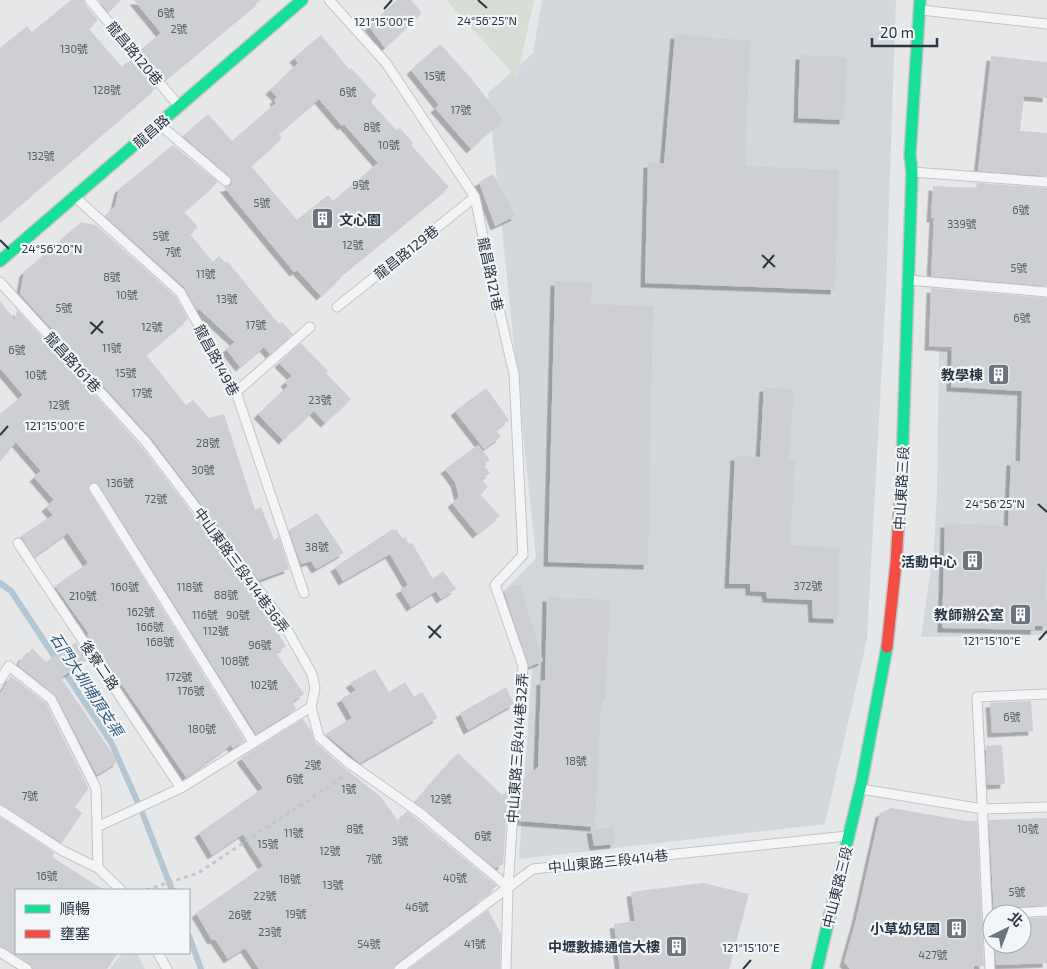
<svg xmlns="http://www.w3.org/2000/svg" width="1047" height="969" viewBox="0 0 1047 969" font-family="'Exo 2','Noto Sans TC',sans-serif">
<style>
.built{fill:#d3d7dc}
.green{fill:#d6ddd5}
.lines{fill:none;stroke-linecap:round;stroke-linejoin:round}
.stream{stroke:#b3c6d4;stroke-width:6}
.building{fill:#cdcfd2;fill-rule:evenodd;filter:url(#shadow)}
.lane-casing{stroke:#c3c5c7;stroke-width:11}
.fast-casing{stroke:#c3c5c7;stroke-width:14}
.jam-casing{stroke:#c3c5c7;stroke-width:14}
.path{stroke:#c3c6c9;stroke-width:3;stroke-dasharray:4 4;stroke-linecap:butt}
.lane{stroke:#f4f5f6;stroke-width:9}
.fast{stroke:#16e098;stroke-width:11}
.jam{stroke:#f24e42;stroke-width:11}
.ticks{fill:none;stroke:#2a3644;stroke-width:2}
.labels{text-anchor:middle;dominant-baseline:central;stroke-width:4.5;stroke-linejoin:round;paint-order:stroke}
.number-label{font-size:11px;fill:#545d68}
.street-label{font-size:14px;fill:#2a3644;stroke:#f3f6f8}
.poi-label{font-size:14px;font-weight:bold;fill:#2a3644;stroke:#f3f6f8;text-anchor:end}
.water-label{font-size:15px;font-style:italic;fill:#335979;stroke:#f3f6f8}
.ticks-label{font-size:12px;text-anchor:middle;fill:#2a3644;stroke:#f3f6f8;stroke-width:4.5;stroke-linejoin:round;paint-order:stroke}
</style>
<defs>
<filter id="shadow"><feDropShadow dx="-4.5" dy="4.5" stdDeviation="0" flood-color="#0004"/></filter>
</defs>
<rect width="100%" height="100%" fill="#e5e7e9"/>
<path class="built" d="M542,0h354l-10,291 -19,348 -42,185 -306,35 13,-191 -26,-79 30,-31 -48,-465 45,-40z
M939,350l108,8v275l-11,2 -115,2 13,-89 3,-58z
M122,953h15l8,16h-35z"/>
<path class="green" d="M446,0h88l-17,78z"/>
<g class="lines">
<path class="stream" d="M0,583l11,8 100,151 31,70 30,78
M189,936l12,33"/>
</g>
<path class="building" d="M71,0h13l1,4 13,16 -10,8 34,39 9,-8 25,29 -156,134v-174l27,-22 5,6z
M98,0h23l-13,12z
M134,0h127l-96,80 -25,-30 21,-17z
M397,0h14l11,13 -37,35 -16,-22z
M675,34l75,7 -5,125 94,4 -4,120 -190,-7 3,-120h16z
M321,35l29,35 1,-2 26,28 -7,5 26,29 4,-2 13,15 -2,2 38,42 -110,90 1,2 -19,17 -24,-26 -3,2 -70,-85h4l3,-2 1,-3 -2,-5 -47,-41 25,-22 24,27 44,-38 -2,-3 3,-3 -7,-7 28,-27 -4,-5zM319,99l23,27 2,-2 34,39 -45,38 -5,-6 -31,25 -46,-54 31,-28 -4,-4z
M440,44l30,33 33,42 -32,30 -36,-41 4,-3 -28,-35z
M800,55l47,2 -3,63 -46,-2z
M991,56l56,6v36l-23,-2 -4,35 27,2v43l-69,-5z
M173,145l45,37 -34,30 14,15 -8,7 23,28 6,-6 7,7 1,-2 52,63 3,-2 11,12 -23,20 -6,-7 -24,20 -14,-18 9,-7 -36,-33 -2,1 -13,-23 -79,-71 10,-10 4,-17z
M493,174l23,42 -21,10 -16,-44z
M977,183l70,5v98l-116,-10 3,-58h-3l2,-32 43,2z
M81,222l15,3 79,71 13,23 -42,36 40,50 7,-5 16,18 15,-4 31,96 6,-3 13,33 5,-3 10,32 -30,11 -108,-142 -131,-144 4,-22z
M555,281l38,2 -3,21 63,2 -5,259 -100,-3z
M931,288l116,10v266l-2,37h2v25h-12v4l-93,-2 3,-105 63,3 3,-65h9l2,-70 -71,-4 1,-40 -23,-1z
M0,301l15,19 2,-10 124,136 106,139 39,61 -10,7 28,41 -12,8 4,7 -40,25 -157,-249 -5,-3 -5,3v6l156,250 -12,7 -2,-3 -45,32 -86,-124h-1l-12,-18 2,-1 -34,-48 33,-23 -20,-30 -34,24 -13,-21 32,-21 -7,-8 8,-7 -20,-23 7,-6 -25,-29 -16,20v-48l23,-19 -23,-27z
M301,343l27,28 -2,2 25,26 -26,24 -11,-12 -31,29 -25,-26 30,-28 -3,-4 7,-6 -13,-13z
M764,387l30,3 -5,69 6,1 -5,85 49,3 -1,71 -25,-1 -1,-18 -45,-2 -1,-6 -16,-1v-7h-21l6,-128 25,1z
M486,388l23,32 -13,10 5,7 -17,12 -29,-38z
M478,445l12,15 -7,4 7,9 -8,6 6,8 -8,7 20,22 -23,18 -25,-31 7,-6 -4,-15 -10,-13z
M317,513l27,40 -28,16 -5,-8 -10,3 -12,-34z
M393,529l1,2 2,-2 7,10 2,-2 4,7 3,-1 21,36 10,-8 13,18 -15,10 -5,-8 -25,16 -11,-17 8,-5 -18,-31 -47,27 -8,-14z
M511,585h9l23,76 -14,6 -25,-76z
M547,597l63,3 -5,101h-4l-6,126 -76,-6 3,-41 16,-13 3,-86 4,-1z
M76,642l12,18 -27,18 57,84 -21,13 -41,-79 -38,-31 6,-10 2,2 6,-9 14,14z
M375,669l14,23 16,-10 9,15 8,-5 16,26 -78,45 -35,-29 27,-16 -11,-19 15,-9 -6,-7z
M11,676l35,27 40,80 2,6 -13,18 7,6 -20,30 -62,-39v-110z
M506,687l8,17 -46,26 -8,-17z
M1031,701l2,30 -41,2 -2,-30z
M303,719l8,12 4,11 27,24 39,31 17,24 9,-10 90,75 -16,12 1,1 -87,65 -2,5h-134l-14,-21 -17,11 -13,-20 -3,1 -16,-27 67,-47 -20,-32 -31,21 -13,-22 64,-45 -22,-30z
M1002,745l3,39 -18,1 -1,-39z
M458,753l44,42 6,-5 -5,75 -8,3 -80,-66z
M891,808l76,13h10l7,145h-10v3h-124l-6,-7 12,-42 24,-107z
M0,817l55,36 -3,4 52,33h-88v63h102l-11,16h-74l-3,-5 -30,-18z
M1047,818v87l-46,3 -4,1 -3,5 -5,-94z
M614,827l1,17 -21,2 -3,-17z
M703,883l46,11 -20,75h-109l-6,-45 21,-3 -4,-29z
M488,910l13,24 -1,35h-91z
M1047,917v46l-51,2 -1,-21h27v-25z"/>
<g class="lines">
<defs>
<path id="lane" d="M90,0l88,105
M329,0l57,63 89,134 14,69 25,108 9,181 -28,30 28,81 -15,221 -2,82
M921,10l126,14
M159,124l67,57
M912,172l135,10
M75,197l105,95 56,100 68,201
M908,280l139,12
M0,282l146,160 135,177 31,55 3,14 -4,19 -130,81 -84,39 1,41
M337,307l138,-110
M236,392l74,-65
M94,488l160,255
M18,543l163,245
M0,680l9,-14 42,33 45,89 1,39
M311,707l8,30 27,24 74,52 88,74
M861,789l122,20 64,-2
M0,810l63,41 35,17 23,22
M1001,914l46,-3
M0,952l27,17
M158,953l9,16
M399,969l134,-100 314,-33
M990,969l-13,-272 70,-3"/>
<path id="fast" d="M0,261l302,-261
M902,466l10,-294 -2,-17 10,-155
M817,969l45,-189 25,-133"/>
<path id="jam" d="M887,647l9,-84 6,-97"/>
</defs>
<use href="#lane" class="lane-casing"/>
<use href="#fast" class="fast-casing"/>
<use href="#jam" class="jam-casing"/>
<path class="path" d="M146,890l52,-17 145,-96"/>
<use href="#lane" class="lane"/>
<use href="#fast" class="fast"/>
<use href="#jam" class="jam"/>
</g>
<path class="ticks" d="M478,0l9,8M384,9l8,-9M0,240l9,9M762,255l13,12M763,268l11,-13M90,322l13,11M91,334l12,-13M0,435l8,-9M1038,504l9,8M428,626l13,12M429,638l12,-13M1039,640l8,-9M743,969l8,-9"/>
<defs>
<symbol id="building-square" viewBox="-11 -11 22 22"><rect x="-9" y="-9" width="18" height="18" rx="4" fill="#6b747e" stroke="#f3f6f8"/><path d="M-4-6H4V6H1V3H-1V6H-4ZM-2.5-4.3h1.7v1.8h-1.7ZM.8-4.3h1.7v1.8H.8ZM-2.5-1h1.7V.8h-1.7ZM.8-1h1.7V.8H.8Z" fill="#fff"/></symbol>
</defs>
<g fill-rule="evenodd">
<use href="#building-square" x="310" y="206" width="25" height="25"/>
<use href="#building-square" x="986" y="362" width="25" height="25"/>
<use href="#building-square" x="960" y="548" width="25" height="25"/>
<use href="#building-square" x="1008" y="602" width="25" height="25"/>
<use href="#building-square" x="944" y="916" width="25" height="25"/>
<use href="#building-square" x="664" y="934" width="25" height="25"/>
</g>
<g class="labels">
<g class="number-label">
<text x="166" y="12">6號</text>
<text x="179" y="28">2號</text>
<text x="74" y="48">130號</text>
<text x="435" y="75">15號</text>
<text x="107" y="89">128號</text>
<text x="348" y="91">6號</text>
<text x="461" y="109">17號</text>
<text x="372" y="126">8號</text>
<text x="389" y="144">10號</text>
<text x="41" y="155">132號</text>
<text x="361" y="184">9號</text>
<text x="262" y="202">5號</text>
<text x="1021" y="209">6號</text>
<text x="962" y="223">339號</text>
<text x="161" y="235">5號</text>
<text x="353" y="244">12號</text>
<text x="173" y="251">7號</text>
<text x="1019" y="267">5號</text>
<text x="206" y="273">11號</text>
<text x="112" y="276">8號</text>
<text x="127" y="294">10號</text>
<text x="227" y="298">13號</text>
<text x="64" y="307">5號</text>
<text x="1022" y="317">6號</text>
<text x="256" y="324">17號</text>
<text x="152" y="326">12號</text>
<text x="112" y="347">11號</text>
<text x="17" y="349">6號</text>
<text x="126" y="372">15號</text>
<text x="36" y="374">10號</text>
<text x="142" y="392">17號</text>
<text x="320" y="399">23號</text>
<text x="59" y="404">12號</text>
<text x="208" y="442">28號</text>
<text x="203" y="469">30號</text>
<text x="120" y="482">136號</text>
<text x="156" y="498">72號</text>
<text x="317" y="546">38號</text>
<text x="808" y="585">372號</text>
<text x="125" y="586">160號</text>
<text x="190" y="586">118號</text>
<text x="226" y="594">88號</text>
<text x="83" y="595">210號</text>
<text x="141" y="611">162號</text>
<text x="205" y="614">116號</text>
<text x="238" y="614">90號</text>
<text x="150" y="626">166號</text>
<text x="216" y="630">112號</text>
<text x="160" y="641">168號</text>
<text x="260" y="644">96號</text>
<text x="235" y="660">108號</text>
<text x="179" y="676">172號</text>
<text x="264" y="684">102號</text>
<text x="191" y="690">176號</text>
<text x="1012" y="716">6號</text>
<text x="202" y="728">180號</text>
<text x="576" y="760">18號</text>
<text x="313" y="764">2號</text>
<text x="295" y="778">6號</text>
<text x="349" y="788">1號</text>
<text x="30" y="795">7號</text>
<text x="441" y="798">12號</text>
<text x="355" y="828">8號</text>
<text x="1028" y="828">10號</text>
<text x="294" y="832">11號</text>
<text x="483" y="835">6號</text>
<text x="400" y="840">3號</text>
<text x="268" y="843">15號</text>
<text x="330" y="850">12號</text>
<text x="374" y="858">7號</text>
<text x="47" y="875">16號</text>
<text x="455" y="877">40號</text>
<text x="290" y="878">18號</text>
<text x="333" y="884">13號</text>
<text x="1017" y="891">5號</text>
<text x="265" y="895">22號</text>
<text x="417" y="906">46號</text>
<text x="296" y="913">19號</text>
<text x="240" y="914">26號</text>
<text x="270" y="931">23號</text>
<text x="369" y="943">54號</text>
<text x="475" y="943">41號</text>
<text x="933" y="954">427號</text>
</g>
<g class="street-label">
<text transform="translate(135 53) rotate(50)">龍昌路120巷</text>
<text transform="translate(151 131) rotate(-41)">龍昌路</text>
<text transform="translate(406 252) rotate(-38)">龍昌路129巷</text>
<text transform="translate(491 274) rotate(78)">龍昌路121巷</text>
<text transform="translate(217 360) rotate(62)">龍昌路149巷</text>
<text transform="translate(73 362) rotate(48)">龍昌路161巷</text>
<text transform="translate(901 488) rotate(-87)">中山東路三段</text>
<text transform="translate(242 570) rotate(54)">中山東路三段414巷36弄</text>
<text transform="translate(100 665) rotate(56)">後寮二路</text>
<text transform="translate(517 748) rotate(-86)">中山東路三段414巷32弄</text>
<text transform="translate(608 861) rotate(-6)">中山東路三段414巷</text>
<text transform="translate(837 887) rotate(-76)">中山東路三段</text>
</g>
<g class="poi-label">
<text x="339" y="219" text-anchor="start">文心園</text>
<text x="983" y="374">教學棟</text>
<text x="957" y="561">活動中心</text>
<text x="1004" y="614">教師辦公室</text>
<text x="940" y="928">小草幼兒園</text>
<text x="660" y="946">中壢數據通信大樓</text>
</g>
<g class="water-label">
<text transform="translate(87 684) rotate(57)">石門大圳埔頂支渠</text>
</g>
</g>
<g class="ticks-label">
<text x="487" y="25">24°56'25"N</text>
<text x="384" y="26">121°15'00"E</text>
<text x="52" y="253">24°56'20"N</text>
<text x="55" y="430">121°15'00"E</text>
<text x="995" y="508">24°56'25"N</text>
<text x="992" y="645">121°15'10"E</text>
<text x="751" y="952">121°15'10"E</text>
</g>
<rect x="15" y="889" width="175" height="65" fill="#f3f6f8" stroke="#a3a9b0"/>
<rect x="25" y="905" width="25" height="8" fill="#16e098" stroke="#a3a9b0"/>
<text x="60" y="914" font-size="15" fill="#2a3644">順暢</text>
<rect x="25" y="930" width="25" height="8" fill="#f24e42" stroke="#a3a9b0"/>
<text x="60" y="939" font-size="15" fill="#2a3644">壅塞</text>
<g transform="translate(1007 929) rotate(42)"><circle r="24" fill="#f3f6f8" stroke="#a3a9b0"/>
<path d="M0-4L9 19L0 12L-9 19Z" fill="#6b747e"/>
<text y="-8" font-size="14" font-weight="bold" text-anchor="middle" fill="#2a3644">北</text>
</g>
<path d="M872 38v8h65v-8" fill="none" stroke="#2a3644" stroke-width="2.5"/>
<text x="880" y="38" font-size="15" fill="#2a3644" stroke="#f3f6f8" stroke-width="4" paint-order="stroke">20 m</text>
</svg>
